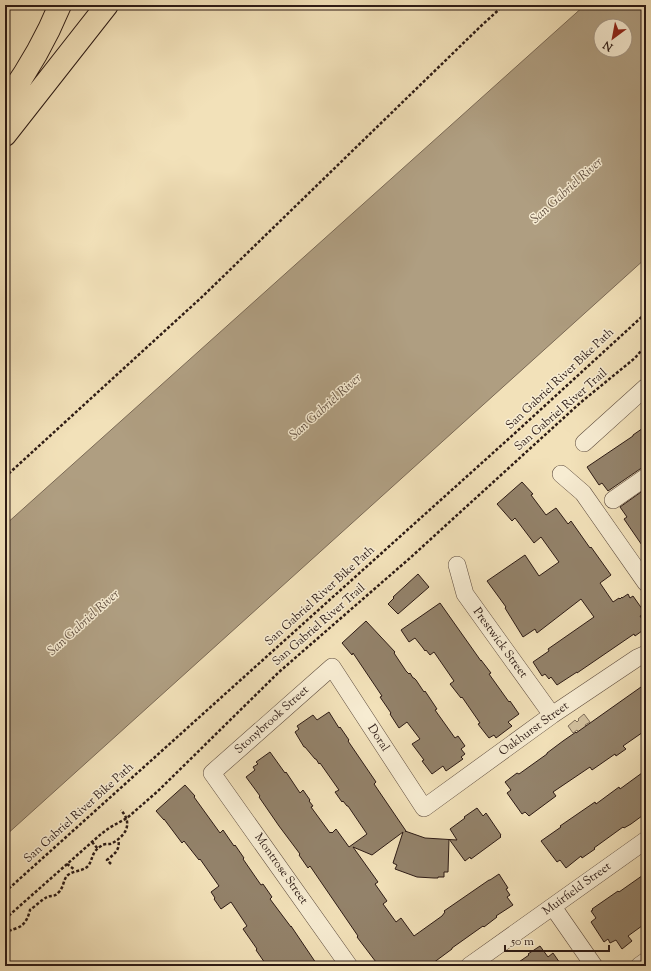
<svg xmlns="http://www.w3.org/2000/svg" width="651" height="971" viewBox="0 0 651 971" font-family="'Sorts Mill Goudy',serif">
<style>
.green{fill:#d1bf9d;stroke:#7f6d59}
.water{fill:#af9e81;stroke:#7b6a56;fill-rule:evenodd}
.building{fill:#93826a;stroke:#2d1b15}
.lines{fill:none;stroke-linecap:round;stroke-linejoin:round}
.minor-casing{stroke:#5e4c3e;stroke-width:18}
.highway-casing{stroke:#2d1b15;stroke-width:24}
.path{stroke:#2d1b15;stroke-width:2.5;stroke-dasharray:3 2;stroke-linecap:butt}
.minor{stroke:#f7ecd2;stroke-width:17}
.highway{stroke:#f2e1b9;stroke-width:22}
.labels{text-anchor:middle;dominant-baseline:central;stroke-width:3;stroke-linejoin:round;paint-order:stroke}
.street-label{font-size:12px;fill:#2d1b15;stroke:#f7ecd2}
.water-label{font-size:13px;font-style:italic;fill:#614f40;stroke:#f7ecd2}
</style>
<rect width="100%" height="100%" fill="#f2e1b9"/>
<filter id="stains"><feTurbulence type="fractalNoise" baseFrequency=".005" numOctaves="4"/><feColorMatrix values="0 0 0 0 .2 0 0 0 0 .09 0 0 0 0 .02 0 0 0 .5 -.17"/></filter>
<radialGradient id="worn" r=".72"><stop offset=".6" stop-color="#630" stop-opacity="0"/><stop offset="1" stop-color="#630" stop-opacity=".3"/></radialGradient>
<path class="green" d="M584,714l6,8 -5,3 7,9 -8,5 -7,-9 -4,3 -5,-7 7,-6 2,2 2,-2 -1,-1z"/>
<path class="water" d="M585,5h61v253l-641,578v-311zM601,26h24v24h-24z"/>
<path class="building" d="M646,426v41l-6,2 -32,22 -6,-8 -3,2 -12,-18 46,-31v-1z
M522,482l11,12 -2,1 15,20 10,-7 12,16 3,-3 19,27 1,-1 20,28 -11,8 13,19 6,-4 1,1 2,-2v1l6,-4 2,4 3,-2 12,17 -5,3 6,9v3l-11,8 -1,-2 -57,39v-1l-20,13 -6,-8 -2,2 -4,-5 -3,2 -9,-14 16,-11 -1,-2 46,-32 -13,-18 -44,34 -2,-4 -12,8 -18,-29 1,-1 -19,-26 38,-26 14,21 20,-14 -18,-25 -7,6 -19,-25 -3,3 -15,-17z
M641,492l5,7v52l-22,-32 3,-2 -7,-10z
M418,574l11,13 -31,27 -10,-10 6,-6 -1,-1z
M440,603l41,58v-1l10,13 -2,1 20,28 1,-1 9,13 -11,8 4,4 -16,12 -2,-3 -5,3 -11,-14 2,-1 -18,-26 -1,1 -11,-14 4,-3 -20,-29 -4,3 -4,-5 -1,1 -2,-3 -8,-10 -6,4 -8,-12z
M366,621l29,31 -1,1 12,18 3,3 1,-1 3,5h1l2,2 8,12 1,-1 12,18 -2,1 20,28 3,-2 7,10 -4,3 4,5 -4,3 2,2 -17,12 -3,-5 -11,8 -10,-13 2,-1 -12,-16 8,-5 -13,-17 -8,6 -9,-14 1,-1 -11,-16 2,-1 -29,-43 -1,2 -10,-12z
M641,687l5,7v36l-23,16 3,3 -10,7 -1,-2 -23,16 -2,-3 -37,25 3,4 -27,20 -4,-4 -3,2 -15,-21 4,-3 -6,-8 12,-9 2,1 28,-20v-1l16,-12 13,-9v1z
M329,712l10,16 1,-1 9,13 -1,1 28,41 -2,2 32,47h-1l20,7 32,2 -7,-11 15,-11 -1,-1 13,-9 6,8 3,-3 15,22 -1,1 1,1 -30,22 -1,-2 -5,4 -16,-22 -1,33h-4v5h-6v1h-4l-17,-1 -22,-8 2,-4 -4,-2 10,-31 -31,23 -19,-8 25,35 -3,2 12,17 -4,3 13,18 5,-4 13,18 28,-20 3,-4 -1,-1 45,-31h1l9,-6 9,14 -2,1 4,6 -3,2 6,8 -17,11 1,1 -13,10 -1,-1 -31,22v1l-23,17h-50l-22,-29 1,-1 -48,-70 -2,2 -9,-13 1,-1 -21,-28 -20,-29 1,-1 -14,-19 9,-7 -2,-3 5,-3 -2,-2 14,-10 15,21 1,-1 14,21 3,-3 7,10 -1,1 4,5 -2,1 19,26 1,-1 1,1 4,-4 13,18 18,-13 -19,-28h-1l-4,-5 -1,1 -7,-10 4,-2 -19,-27 -1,1 -3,-5h-1l-10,-12h-1l-9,-15 4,-3 -2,-3 16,-11 4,5z
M646,770v43l-15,11 -7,4 -1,-1 -29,21 1,1 -13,9 -1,-2 -15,12 -6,-8 -3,2 -16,-21 20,-14 -1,-1 35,-24 1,2 23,-17 1,2z
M185,785l10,11 -1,1 26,36 3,-3 11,16 1,-1 9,13 -1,1 18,26 2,-1 9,13 -2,2 21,28v-1l27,40h-51l-11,-16 1,-1 -14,-20 4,-3 -16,-24 -10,7 -7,-10 1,-1 -4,-6 8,-6 -19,-27 -1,1 -15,-19 -2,2 -18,-24v1l-8,-9z
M646,873v50l-18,13 4,5 -10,8 -6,-9 -6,3 -2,-4 -4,3 -13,-20 5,-4 -5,-7 2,-1 -1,-1 26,-18 1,1z
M540,946l8,11 5,-4 9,13h-49l16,-11 -1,-1z"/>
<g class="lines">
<defs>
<path id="minor" d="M584,443l62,-56
M561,474l22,19 63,90
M613,500l33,-23
M457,565l8,29 87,121
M553,907l41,59
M349,966l-137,-193 120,-106 92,141 128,-93 85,-57 9,-4
M469,966l177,-126
M639,966l7,-5"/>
<path id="highway" d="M5,102c22,-30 41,-63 55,-97
M5,135l102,-130"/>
</defs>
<use href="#minor" class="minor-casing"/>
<use href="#highway" class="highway-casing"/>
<path class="path" d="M5,477l198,-181 279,-271 22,-20
M92,842l6,7
M67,864l8,6
M111,864l-4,-4c7,-6 14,-10 11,-21
M5,892l509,-458 132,-121
M5,919l96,-85 8,-6 18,-10 31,-27 121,-119 131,-114 170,-155 55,-45 11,-13
M5,934c4,-4 7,-4 12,-6 8,-3 11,-10 13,-18 4,-3 13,-11 17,-13 4,-2 8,0 11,-4 6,-5 5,-14 10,-18 6,-5 14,-3 20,-9 5,-6 3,-14 13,-20 2,-2 6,-2 9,-2 6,-2 13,-8 16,-14 3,-8 0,-14 -5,-20"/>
<use href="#minor" class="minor"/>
<use href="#highway" class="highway"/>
</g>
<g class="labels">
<g class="street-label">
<text transform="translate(560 379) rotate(-43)">San Gabriel River Bike Path</text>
<text transform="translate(561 410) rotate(-41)">San Gabriel River Trail</text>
<text transform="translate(320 596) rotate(-42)">San Gabriel River Bike Path</text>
<text transform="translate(319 625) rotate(-41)">San Gabriel River Trail</text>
<text transform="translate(500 643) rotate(54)">Prestwick Street</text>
<text transform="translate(272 720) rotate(-42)">Stonybrook Street</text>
<text transform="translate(534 729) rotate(-36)">Oakhurst Street</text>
<text transform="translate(378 738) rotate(57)">Doral</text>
<text transform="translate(79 813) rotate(-42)">San Gabriel River Bike Path</text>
<text transform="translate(281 869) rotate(55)">Montrose Street</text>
<text transform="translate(577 889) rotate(-36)">Muirfield Street</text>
</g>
<g class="water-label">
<text transform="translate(567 191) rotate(-42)">San Gabriel River</text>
<text transform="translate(326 407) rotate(-42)">San Gabriel River</text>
<text transform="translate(84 623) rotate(-42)">San Gabriel River</text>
</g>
</g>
<rect width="651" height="971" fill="none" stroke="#f2e1b9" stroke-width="20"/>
<rect x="6" y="6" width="639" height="959" fill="none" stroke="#2d1b15" stroke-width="2"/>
<rect x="10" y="10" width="631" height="951" fill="none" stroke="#2d1b15"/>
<g transform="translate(613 38) rotate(212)"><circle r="19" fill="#f7ecd2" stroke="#a69886"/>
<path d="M0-3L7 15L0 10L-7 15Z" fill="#8f2418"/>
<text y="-6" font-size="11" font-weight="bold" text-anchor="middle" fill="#2d1b15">N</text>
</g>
<path d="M505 945v6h104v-6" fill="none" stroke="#2d1b15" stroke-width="2"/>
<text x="511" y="945" font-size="12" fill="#2d1b15" stroke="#f7ecd2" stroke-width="3" paint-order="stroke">50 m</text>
<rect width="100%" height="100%" filter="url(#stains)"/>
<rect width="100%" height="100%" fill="url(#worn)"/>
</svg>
